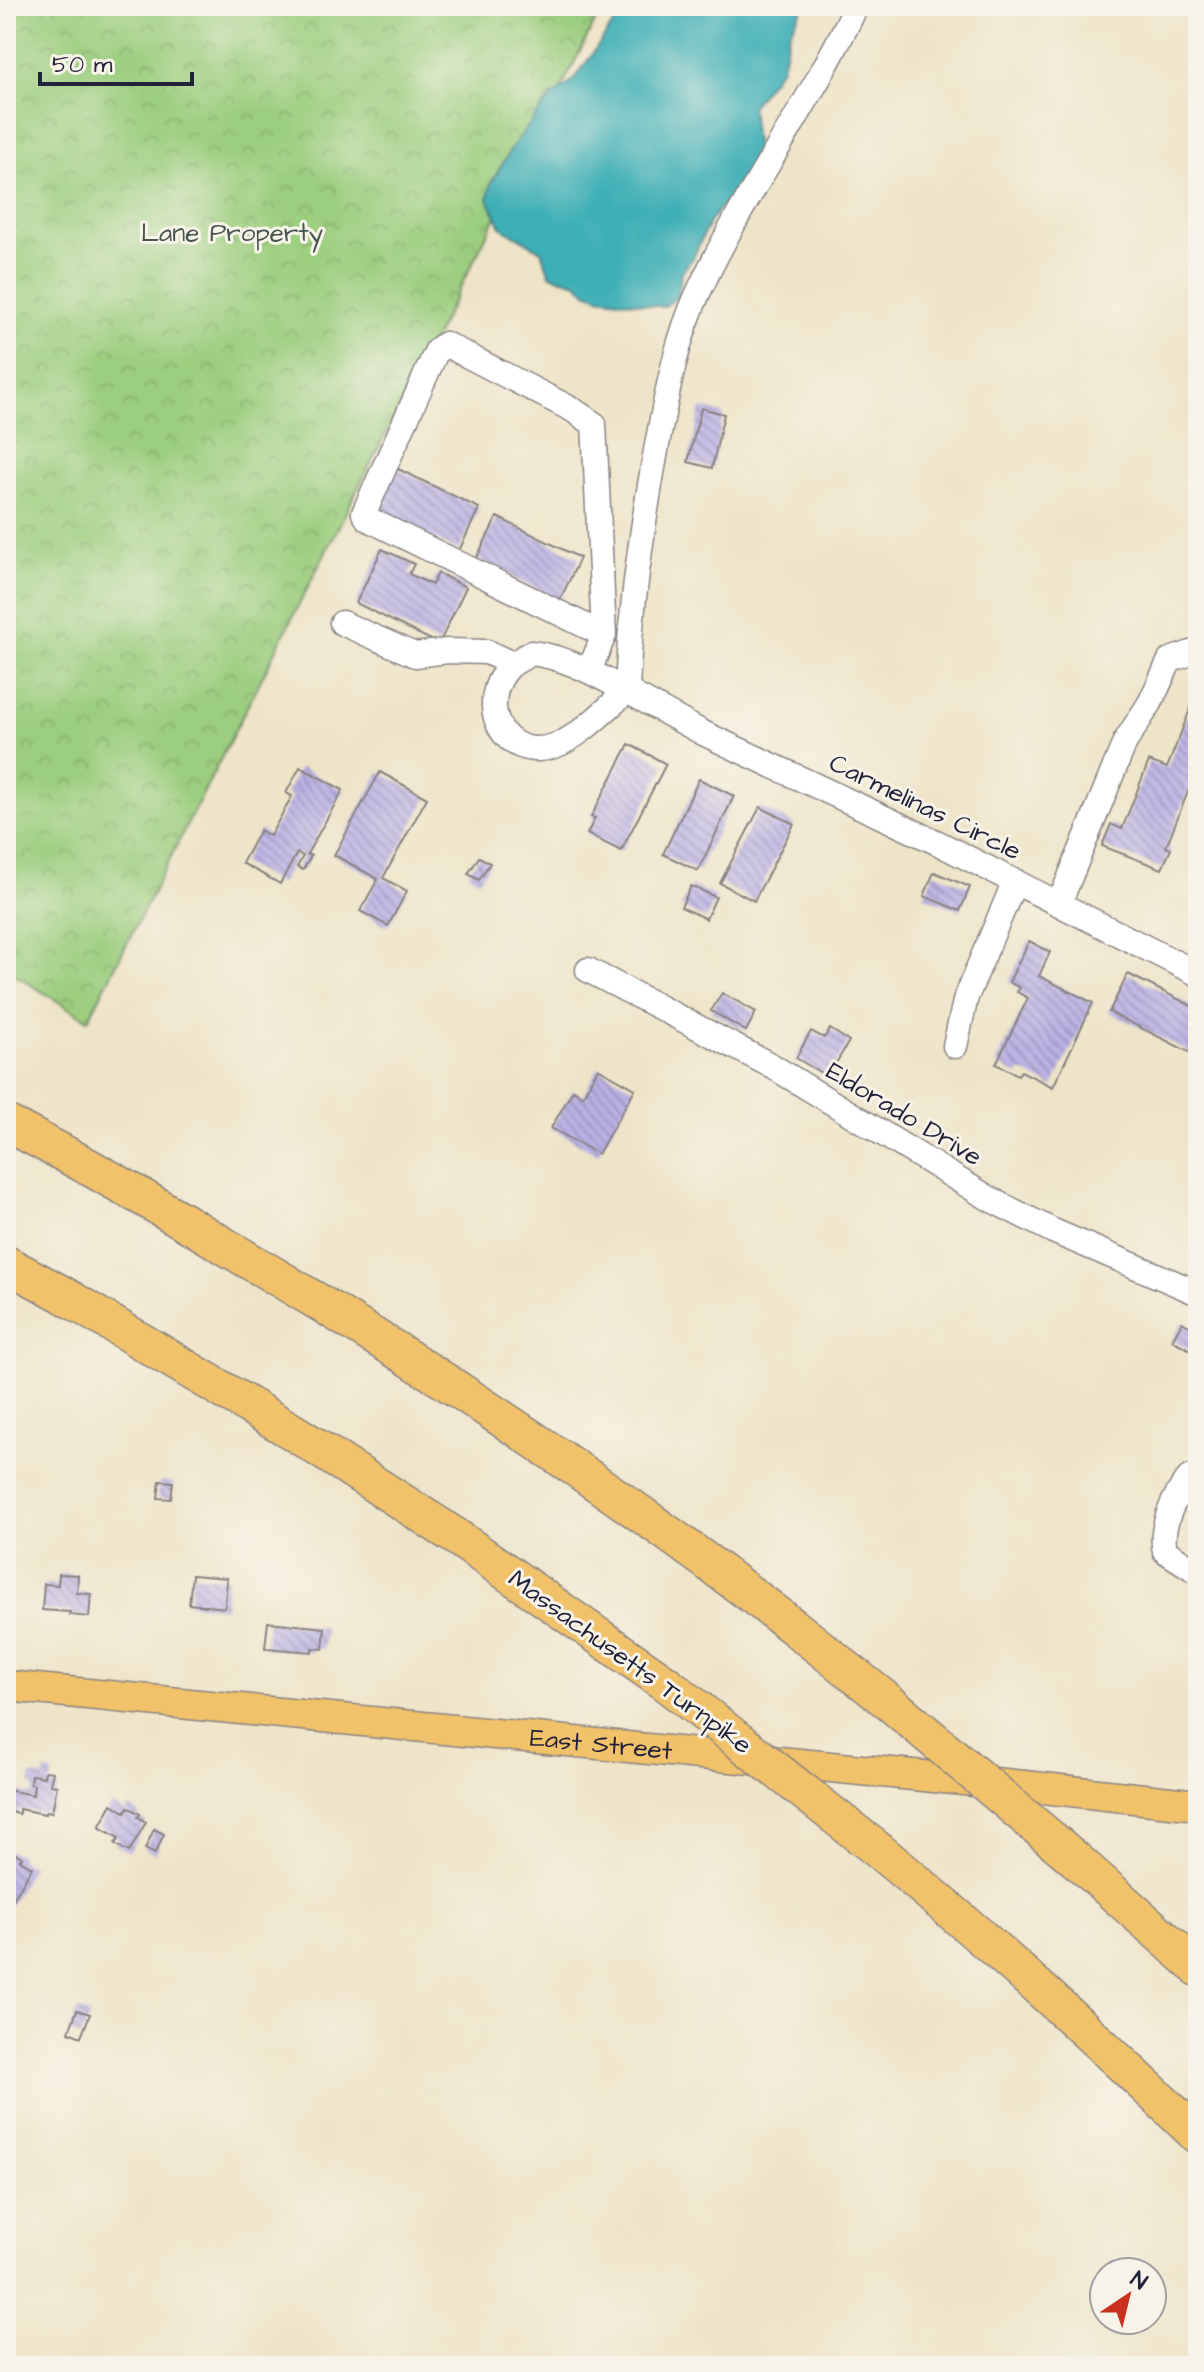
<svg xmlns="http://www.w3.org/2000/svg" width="1204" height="2372" viewBox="0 0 1204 2372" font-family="'Architects Daughter',sans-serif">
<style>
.park{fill:url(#park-crowns);stroke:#5e785c;stroke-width:2}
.water{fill:#3eafb6;stroke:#306878;stroke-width:2}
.building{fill:url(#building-back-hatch)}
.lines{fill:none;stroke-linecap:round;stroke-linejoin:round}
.minor-casing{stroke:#888382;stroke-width:27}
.major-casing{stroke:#888382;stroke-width:33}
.highway-casing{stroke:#888382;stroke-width:39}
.minor{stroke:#fff;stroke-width:24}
.major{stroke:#f2c26a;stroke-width:30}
.highway{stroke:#f2c26a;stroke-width:36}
.highway-bridge-casing{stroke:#888382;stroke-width:39;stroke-linecap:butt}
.highway-bridge{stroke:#f2c26a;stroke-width:36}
.labels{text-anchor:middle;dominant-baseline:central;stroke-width:6;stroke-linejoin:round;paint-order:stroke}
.park-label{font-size:26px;fill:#46564f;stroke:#f7f3e8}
.street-label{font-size:26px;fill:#22223b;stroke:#f7f3e8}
</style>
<defs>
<pattern id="park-crowns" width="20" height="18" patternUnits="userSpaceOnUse" patternTransform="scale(2)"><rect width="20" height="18" fill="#9bce7e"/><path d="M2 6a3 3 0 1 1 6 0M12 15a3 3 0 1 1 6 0" fill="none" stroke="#85b16e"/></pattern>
<pattern id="building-back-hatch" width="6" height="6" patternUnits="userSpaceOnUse" patternTransform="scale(2)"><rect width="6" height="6" fill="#bab1e4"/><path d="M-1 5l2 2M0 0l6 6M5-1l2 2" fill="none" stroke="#9790ba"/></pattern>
</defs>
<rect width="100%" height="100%" fill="#f7f3e8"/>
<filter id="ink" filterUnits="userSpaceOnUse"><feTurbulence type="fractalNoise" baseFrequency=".0125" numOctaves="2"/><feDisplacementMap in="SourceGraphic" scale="16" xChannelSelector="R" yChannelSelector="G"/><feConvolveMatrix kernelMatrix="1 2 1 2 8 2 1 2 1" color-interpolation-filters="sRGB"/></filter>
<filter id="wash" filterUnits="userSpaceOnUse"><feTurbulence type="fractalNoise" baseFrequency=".006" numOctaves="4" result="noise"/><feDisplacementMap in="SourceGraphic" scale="32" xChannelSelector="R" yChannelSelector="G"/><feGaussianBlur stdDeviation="1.8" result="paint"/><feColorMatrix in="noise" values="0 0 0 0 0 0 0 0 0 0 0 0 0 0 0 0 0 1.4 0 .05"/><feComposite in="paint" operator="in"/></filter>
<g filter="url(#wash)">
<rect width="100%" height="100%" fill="#eee4c8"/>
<path class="park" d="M6,6h597l-515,1014 -82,-51z"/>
<path class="water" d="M632,6h172l-15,28 -7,33 -31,40 5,45 -4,15 -42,54 -17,37 -12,15 -3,23 -14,11 -65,-10 -13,-5 -9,-9 -27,-8 -9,-24 -40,-24 -13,-28 3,-16 23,-39 37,-47 23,-17 45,-64z"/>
<g id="blocks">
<path class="building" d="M701,408l23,6 -12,54 -24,-6z
M396,468l83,40 -20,43 -84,-40z
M497,517l83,41 -20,42 -84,-41z
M382,549l32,15 -5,10 23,11 6,-12 28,14 -27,57 -83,-41z
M1195,697l3,2v82l-5,-2 -27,68 5,2 -9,20 -60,-23 9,-22 11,5 27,-68 18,7z
M629,744l37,20 -45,87 -34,-17 8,-16 -4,-1z
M300,767l43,23 -36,64 4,2 -8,14 -6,-3 6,-11 -6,-3 -17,31 -38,-21 18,-33 10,6 22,-40 -6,-3z
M380,772l47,26 -44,80 24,13 -19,35 -28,-15 18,-32 -44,-24z
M699,779l35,17 -36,75 -35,-17z
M760,807l34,17 -40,77 -34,-18z
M479,857l11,6 -11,17 -11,-6z
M934,872l36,15 -10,24 -36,-15z
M691,886l25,11 -10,22 -25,-12z
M1029,941l21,11 -11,24 54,27 -40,84 -32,-16 -3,4 -22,-11 32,-66 -11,-6 3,-4 -11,-6z
M1128,974l70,35v35l-5,10 -84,-42z
M722,993l34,19 -10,19 -35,-20z
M830,1029l19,12 -21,36 -32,-19 15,-27 13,7z
M598,1068l37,21 -37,65 -47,-26 22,-38 10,6z
M1182,1322l16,9 -3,11 3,3 -4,7 -22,-12z
M160,1481l13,1 -2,17 -13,-1z
M59,1574l19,1 -1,18 14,1 -2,23 -20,-2 1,-3 -28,-2 2,-26 14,1z
M192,1575l35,3 -2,30 -36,-4z
M268,1622l57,6 -2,21 -11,-1v4l-47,-4z
M45,1771l8,1 -3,13 7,1 -5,26 -6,-1 -1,3 -26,-5v5l-13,-3 2,-21 25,5 1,-10 -4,-1 1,-9 13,2z
M112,1804l13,8 3,-5 12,7 -2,3 8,5 -17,30 -14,-8 4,-6 -20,-11z
M154,1829l10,5 -9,20 -10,-5z
M10,1850l12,7 -2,3 12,7 -26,45v-54z
M77,2010l13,4 -9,23 -12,-5z"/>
</g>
</g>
<g filter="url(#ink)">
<use href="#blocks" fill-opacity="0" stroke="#888382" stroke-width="2"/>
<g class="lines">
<defs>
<path id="minor" d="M856,6c-46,99 -112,187 -158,287 -22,48 -31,100 -41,152 -15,82 -27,163 -30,246l76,42 233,109 262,132
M342,623l73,32 33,-4 39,1 25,12
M531,653c36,4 65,22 96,38 -20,17 -48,47 -73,55 -51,17 -80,-43 -44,-80 6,-5 15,-9 21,-13z
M589,671l15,-36 -236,-116 -4,-6 73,-163 8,-6 128,66 21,14 10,211
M1059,904l66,-162 25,-39 20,-43 24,-8 4,2
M588,970l184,96 218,133 63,32 145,62
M955,1046l11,-49 49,-116
M1198,1482l-9,-4c-15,18 -30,50 -24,73l33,21"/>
<g id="major">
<path id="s1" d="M6,1686l1019,100 173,19"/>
</g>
<path id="highway" d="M6,1123c83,42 163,89 242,137 189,111 373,234 547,368
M6,1264l56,30 231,138 162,104 213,149
M878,1850c111,91 217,187 320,286
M1075,1859l123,109"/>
</defs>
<use href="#minor" class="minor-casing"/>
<use href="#major" class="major-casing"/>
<use href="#highway" class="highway-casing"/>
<use href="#minor" class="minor"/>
<use href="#major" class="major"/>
<use href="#highway" class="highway"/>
<defs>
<path id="highway-bridge" d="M795,1628l95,75 185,156
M668,1685l210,165"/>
</defs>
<use href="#highway-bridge" class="highway-bridge-casing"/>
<use href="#highway-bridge" class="highway-bridge"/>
</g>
</g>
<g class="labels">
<g class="park-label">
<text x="232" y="233">Lane Property</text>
</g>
<g class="street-label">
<text transform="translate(925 807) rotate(26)">Carmelinas Circle</text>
<text transform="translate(904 1114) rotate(31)">Eldorado Drive</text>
<text transform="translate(630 1662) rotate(36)">Massachusetts Turnpike</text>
<text stroke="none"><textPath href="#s1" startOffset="598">East Street</textPath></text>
</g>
</g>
<rect width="1204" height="2372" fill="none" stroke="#f7f3e8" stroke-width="32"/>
<g transform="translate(1128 2296) rotate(35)"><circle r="38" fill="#f7f3e8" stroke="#a29fa3" stroke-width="2"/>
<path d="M0-6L14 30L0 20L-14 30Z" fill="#c8321e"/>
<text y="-12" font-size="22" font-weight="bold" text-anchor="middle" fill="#22223b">N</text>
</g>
<path d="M40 72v12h152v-12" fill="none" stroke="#22223b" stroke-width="4"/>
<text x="52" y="72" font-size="24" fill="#22223b" stroke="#f7f3e8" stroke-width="6" paint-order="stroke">50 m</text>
</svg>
